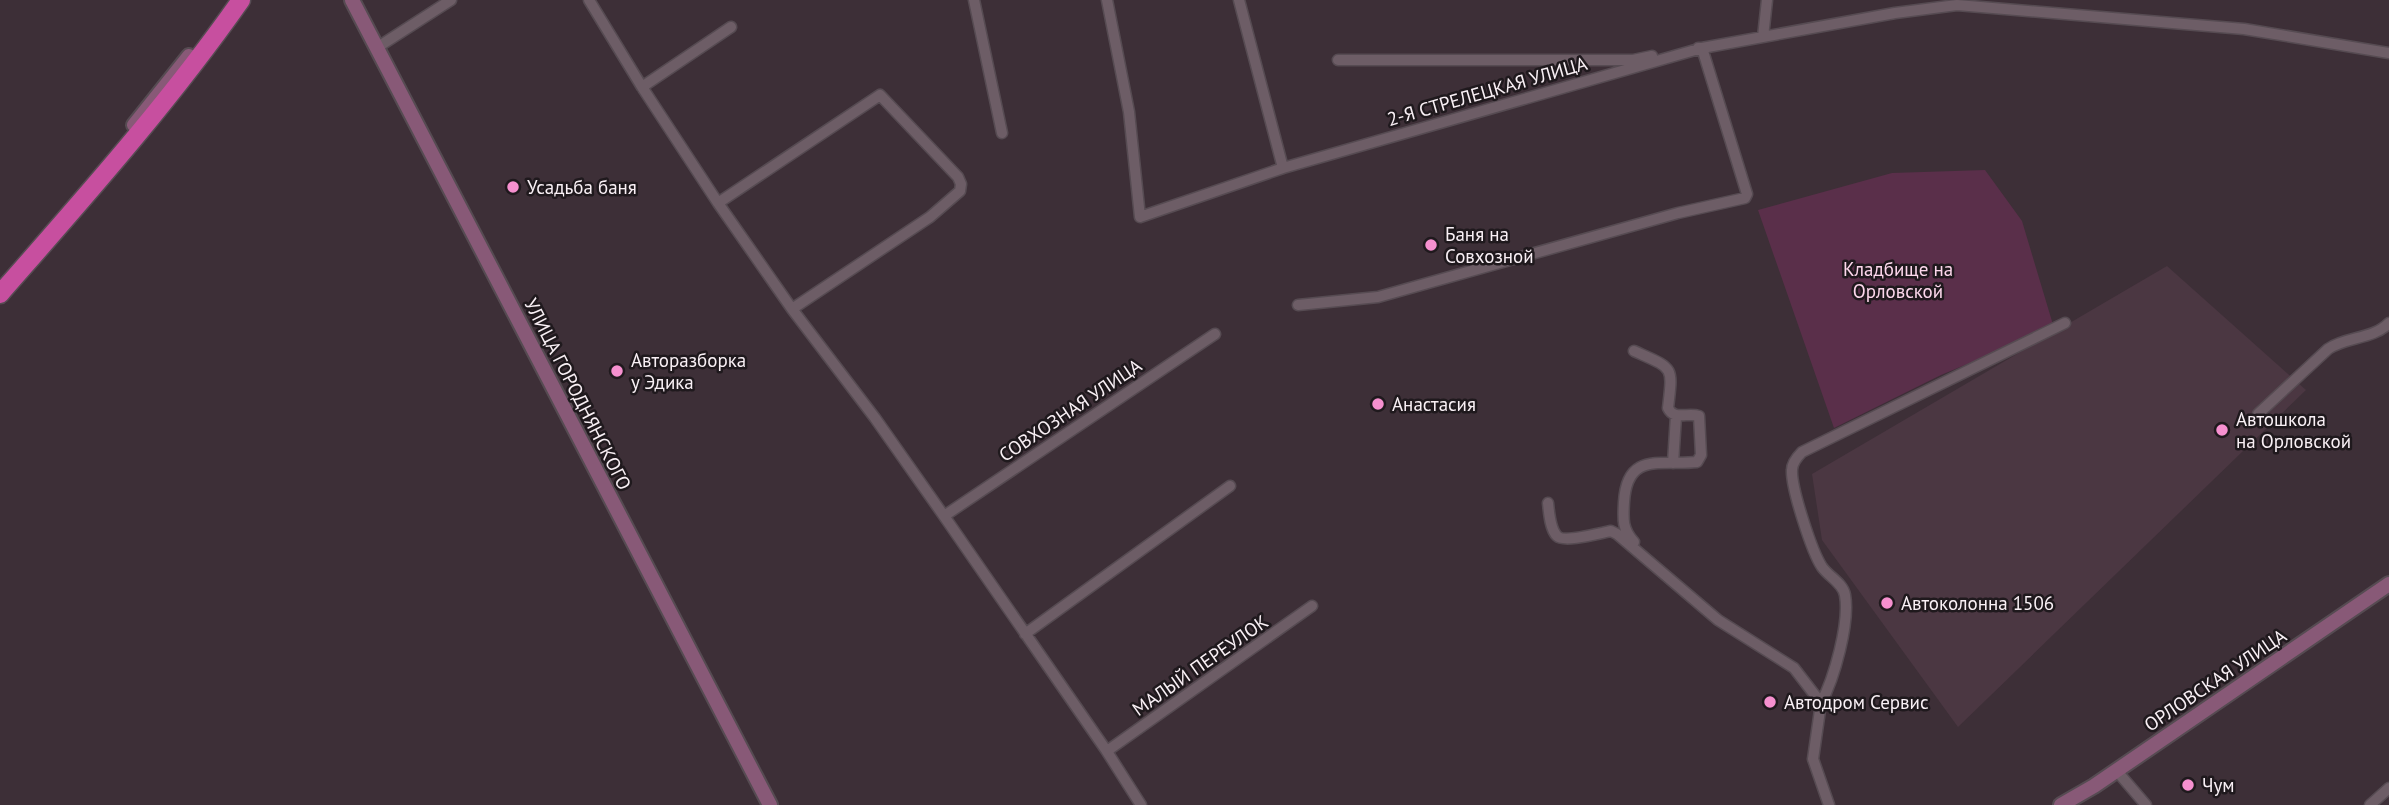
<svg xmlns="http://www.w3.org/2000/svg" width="2389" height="805" viewBox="0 0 2389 805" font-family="'PT Sans',sans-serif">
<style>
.built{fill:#4b3742}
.green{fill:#5a2f4a}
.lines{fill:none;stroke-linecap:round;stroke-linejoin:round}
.street-casing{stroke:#564b52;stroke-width:13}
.secondary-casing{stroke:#564b52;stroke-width:18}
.highway-casing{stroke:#564b52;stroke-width:21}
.street{stroke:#6d5d66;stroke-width:10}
.secondary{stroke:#885977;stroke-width:14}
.highway{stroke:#c74f9f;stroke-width:18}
.poi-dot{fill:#f690cf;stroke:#1f191d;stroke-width:2.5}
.labels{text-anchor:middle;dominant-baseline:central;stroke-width:5;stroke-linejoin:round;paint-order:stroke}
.street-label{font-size:19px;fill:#f9f0f5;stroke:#1f191d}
.poi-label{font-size:19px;fill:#f9f0f5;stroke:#1f191d;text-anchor:start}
.park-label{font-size:19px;fill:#fdd7ec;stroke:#1f191d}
</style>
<rect width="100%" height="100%" fill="#3d2f37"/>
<path class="built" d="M2167,266l139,124 -348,337 -136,-187 -10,-66z"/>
<path class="green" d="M1985,170l37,51 32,107 -113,47 -107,53 -76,-218 134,-37z"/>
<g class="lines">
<defs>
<path id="street" d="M589,0l53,87 76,116 74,106 83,109 69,98 162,234 35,55
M974,0l28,133
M1107,0l22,112 11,105 143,-49 419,-120 193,-35 62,-8 287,24 145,24
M1239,0l44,168
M1763,37l4,-37
M378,47l73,-47
M1338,60h295l19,-4
M642,87l89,-60
M718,203l162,-108 78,82 3,7 -1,7 -30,26 -138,92
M1298,305l80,-8 300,-84 67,-15 2,-4 -45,-146h-4
M2258,414l70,-65c19,-13 44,-9 61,-26
M1673,463l3,-47
M1548,503c1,9 2,26 9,33 7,7 43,-3 54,-5l6,3 101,86 76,48 27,35 -8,56 16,46
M944,516l271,-182
M1634,542c-12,-13 -11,-23 -10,-40 3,-51 37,-36 73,-40l4,-7 -2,-39c-11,-4 -25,5 -31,-8 5,-43 6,-39 -34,-57
M1025,634l205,-148
M1821,703c13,-24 29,-80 24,-108 -2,-12 -16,-18 -23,-28 -10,-15 -31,-79 -30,-97 0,-7 5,-13 10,-18l263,-129
M1107,751l205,-145
M2116,770l30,35
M2370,805l19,-17"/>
<path id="secondary" d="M352,0l418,805
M134,125l55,-69
M2061,805l33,-19 295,-202"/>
<path id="highway" d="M0,294c83,-95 168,-190 241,-294"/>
</defs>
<use href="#street" class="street-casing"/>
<use href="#secondary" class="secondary-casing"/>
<use href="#highway" class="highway-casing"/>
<use href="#street" class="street"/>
<use href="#secondary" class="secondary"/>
<use href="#highway" class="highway"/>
</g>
<g class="poi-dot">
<circle cx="513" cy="187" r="7"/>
<circle cx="1431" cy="245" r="7"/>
<circle cx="617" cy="371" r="7"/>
<circle cx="1378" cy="404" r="7"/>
<circle cx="2222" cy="430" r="7"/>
<circle cx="1887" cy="603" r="7"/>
<circle cx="1770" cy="702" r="7"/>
<circle cx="2188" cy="785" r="7"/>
</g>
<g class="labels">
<g class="street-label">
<text transform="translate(1487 91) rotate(-16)">2-Я СТРЕЛЕЦКАЯ УЛИЦА</text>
<text transform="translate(578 394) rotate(63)">УЛИЦА ГОРОДНЯНСКОГО</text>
<text transform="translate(1070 410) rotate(-34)">СОВХОЗНАЯ УЛИЦА</text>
<text transform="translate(1200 665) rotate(-35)">МАЛЫЙ ПЕРЕУЛОК</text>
<text transform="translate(2215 680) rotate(-34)">ОРЛОВСКАЯ УЛИЦА</text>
</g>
<g class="poi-label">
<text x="527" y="187">Усадьба баня</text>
<text x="1445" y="234">Баня на<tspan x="1445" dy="22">Совхозной</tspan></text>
<text x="631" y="360">Авторазборка<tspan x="631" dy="22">у Эдика</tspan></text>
<text x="1392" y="404">Анастасия</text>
<text x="2236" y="419">Автошкола<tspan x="2236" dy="22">на Орловской</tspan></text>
<text x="1901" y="603">Автоколонна 1506</text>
<text x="1784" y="702">Автодром Сервис</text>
<text x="2202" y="785">Чум</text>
</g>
<g class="park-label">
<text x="1898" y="269">Кладбище на<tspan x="1898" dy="22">Орловской</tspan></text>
</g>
</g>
</svg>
